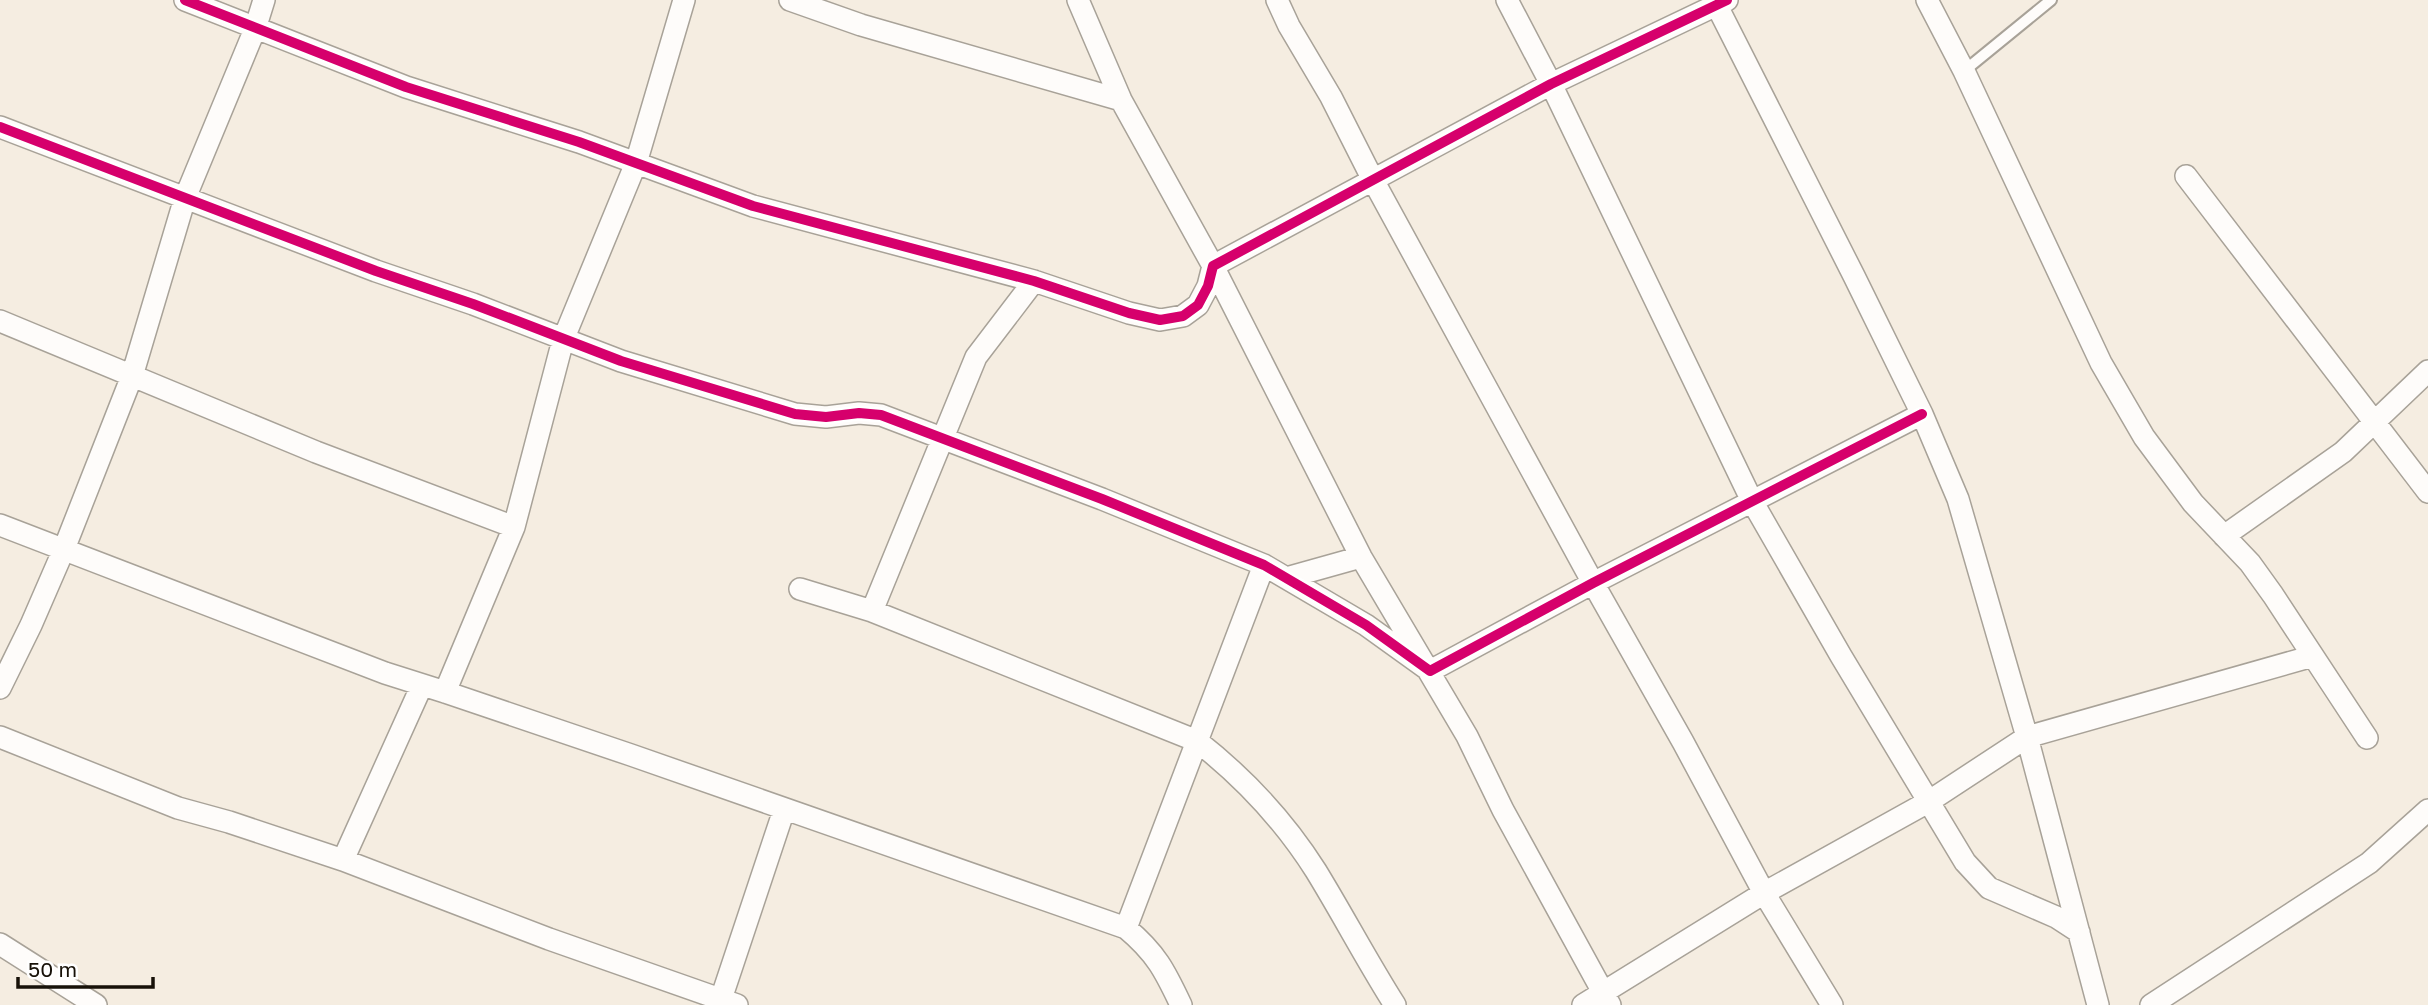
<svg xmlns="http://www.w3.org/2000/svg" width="2428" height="1005" viewBox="0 0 2428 1005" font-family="'Golos Text',sans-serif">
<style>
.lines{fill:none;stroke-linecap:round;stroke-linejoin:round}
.service-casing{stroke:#a8a298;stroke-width:14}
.minor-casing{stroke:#a8a298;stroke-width:24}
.service{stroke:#fefcfa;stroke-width:10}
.minor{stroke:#fefcfa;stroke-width:21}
.cycleway-casing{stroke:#fff;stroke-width:15}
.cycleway{stroke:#d6006c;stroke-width:10}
</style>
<rect width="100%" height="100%" fill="#f5ede1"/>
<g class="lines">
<defs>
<path id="service" d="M1964,71l87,-71"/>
<path id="minor" d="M185,0l221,87 173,55 174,64 281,75 95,32 31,7 23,-4 15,-11 10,-19 5,-20 338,-182 176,-84
M790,0l71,25 260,75
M1078,0l43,100 92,166 148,291 106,179 36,74 107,195
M1277,0l12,26 42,71 42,83 220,403 90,159 81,151 68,112
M1507,0l44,84 201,417 89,155 124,206 24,26 67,29 23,15
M1714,0l140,276 68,138 36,85 69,238 71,268
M1927,0l37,71 137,292 43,74 49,66 57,60 23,32 94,143
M0,127l376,144 97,33 148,57 174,53 31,3 33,-4 22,2 221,84 162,66 102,60 64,46 163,-88 329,-169
M2186,176l242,316
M0,321l316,131 198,75
M0,525l385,148 60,19 186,63 495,173c30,25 39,43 55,77
M2224,536l119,-84 85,-81
M1286,578l75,-21
M800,589l72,22 325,130c46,36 88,81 119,130 27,44 51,90 79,134
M872,611l104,-254 58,-76
M0,688l31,-63 33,-76 68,-173 53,-178 70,-169 9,-29
M445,692l69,-165 49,-187 73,-177 48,-163
M0,737l178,71 51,14 114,38 206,79 188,66
M343,860l79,-175
M1126,928l138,-363
M0,944l96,61
M719,1005l65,-195
M1583,1005l181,-112 164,-91 99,-65 286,-81
M2151,1005l218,-142 59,-53"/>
</defs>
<use href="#service" class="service-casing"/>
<use href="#minor" class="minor-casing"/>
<use href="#service" class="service"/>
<use href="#minor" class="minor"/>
<defs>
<path id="cycleway" d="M185,0l221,87 173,55 174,64 281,75 95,32 31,7 23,-4 15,-11 10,-19 5,-20 338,-182 176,-84
M0,127l376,144 97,33 148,57 174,53 31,3 33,-4 22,2 221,84 162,66 102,60 64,46 163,-88 329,-169"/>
</defs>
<use href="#cycleway" class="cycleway-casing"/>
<use href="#cycleway" class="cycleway"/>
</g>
<path d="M18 977v10h135v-10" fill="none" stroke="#171108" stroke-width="3.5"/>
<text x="28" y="977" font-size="21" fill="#171108" stroke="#ffffff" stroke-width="5" paint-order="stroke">50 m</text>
</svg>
